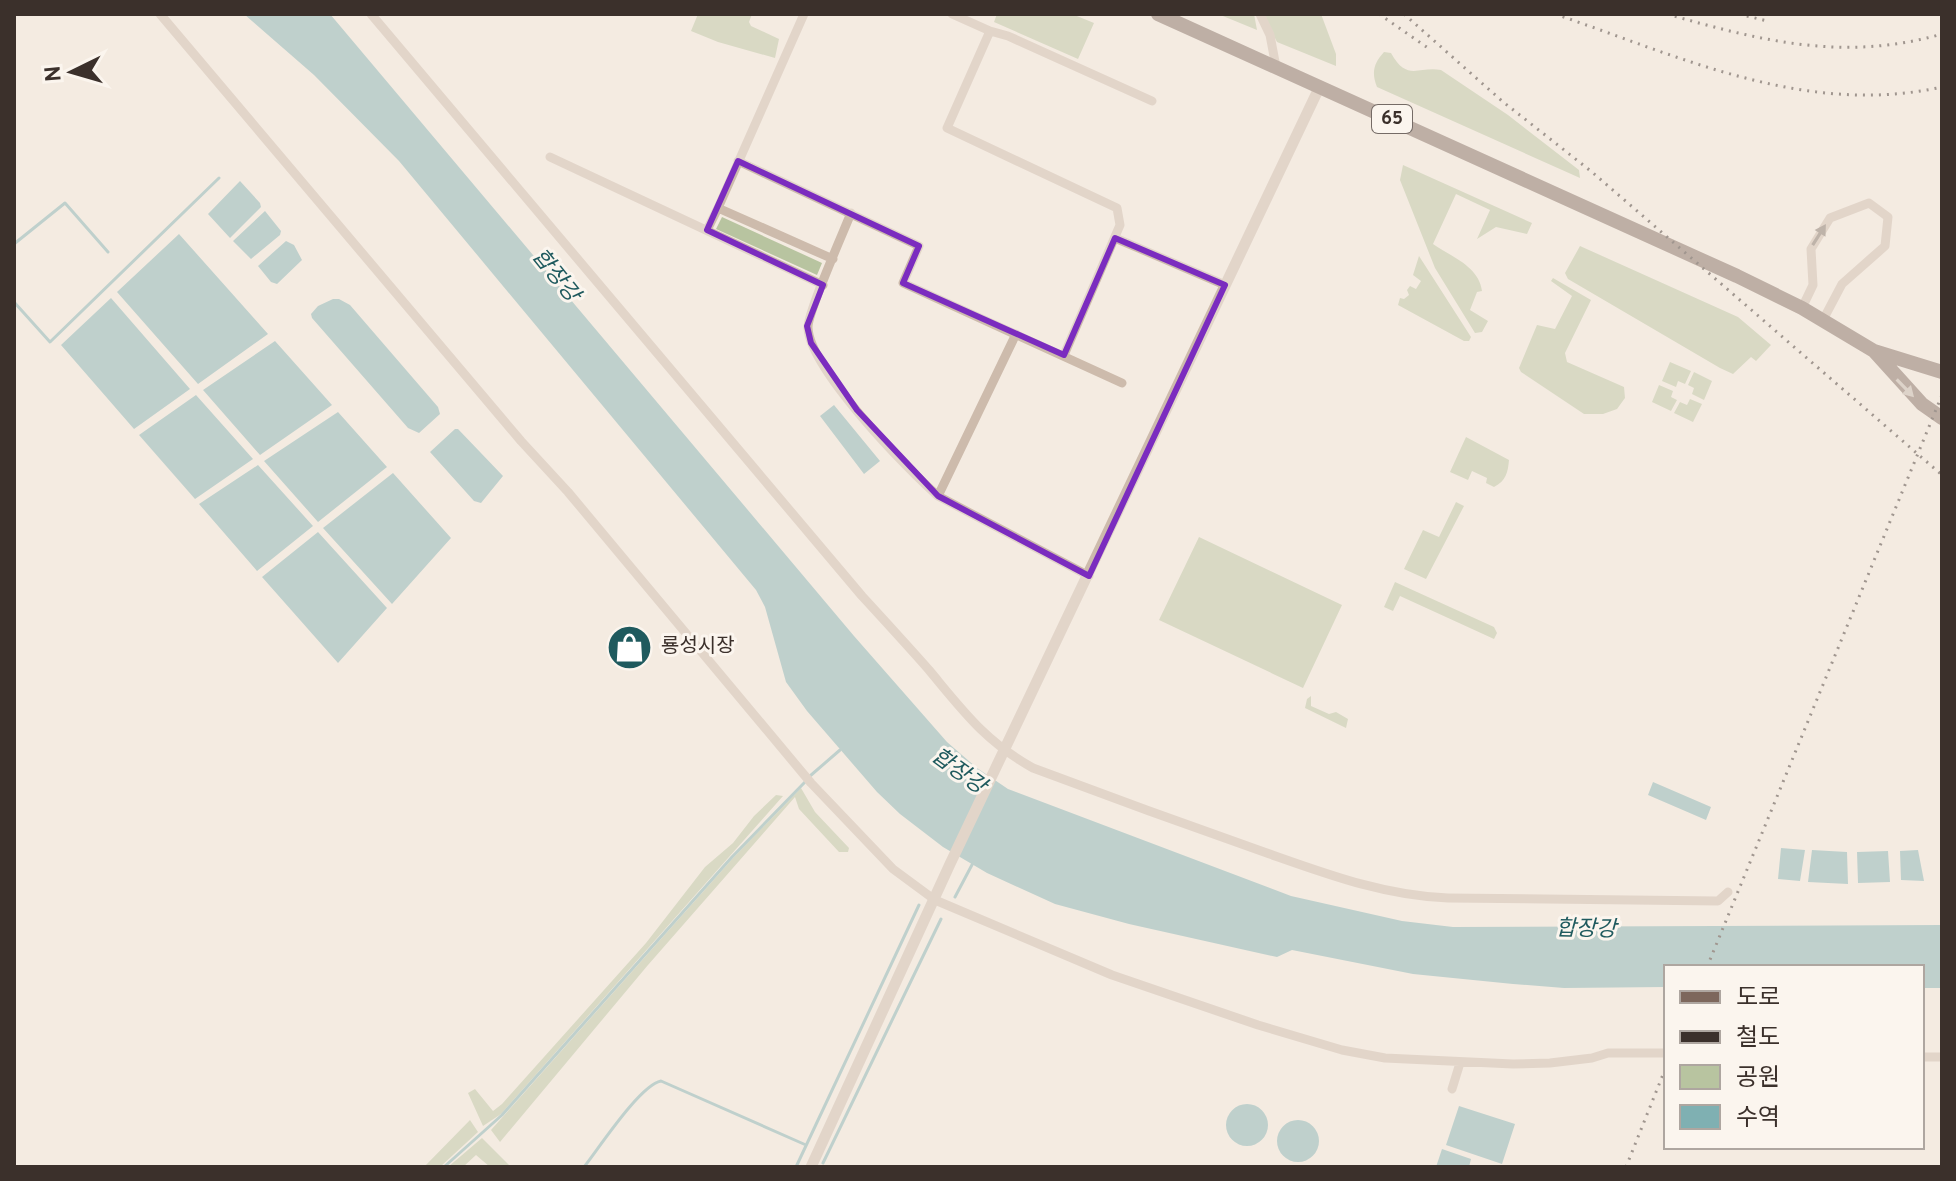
<svg xmlns="http://www.w3.org/2000/svg" width="1956" height="1181" viewBox="0 0 1956 1181" font-family="Overpass,'Noto Sans KR',sans-serif">
<style>
.green{fill:#b8c4a0}
.water{fill:#7fb0b2}
.lines{fill:none;stroke-linecap:round;stroke-linejoin:round}
.stream{stroke:#7fb0b2;stroke-width:3}
.minor{stroke:#cdbbac;stroke-width:9}
.tertiary{stroke:#cdbbac;stroke-width:11}
.primary{stroke:#7d675c;stroke-width:14}
.rail{stroke:#3b302b;stroke-width:3;stroke-dasharray:2 6;stroke-linecap:butt}
.oneway{fill:#7d6f65}
.oneway2{fill:#c2b5ac}
.marked{fill:none;stroke:#7b2cbf;stroke-width:6;stroke-linejoin:round}
.labels{text-anchor:middle;dominant-baseline:central;stroke-width:6;stroke-linejoin:round;paint-order:stroke}
.shield{fill:#fbf5ee;stroke:#756b66;stroke-width:2}
.shield-label{font-size:18px;font-weight:bold;fill:#3b302b}
.poi-label{font-size:20px;fill:#3b302b;stroke:#fbf5ee;text-anchor:start}
.water-label{font-size:22px;font-style:italic;fill:#1f5a5e;stroke:#fbf5ee}
</style>
<rect width="100%" height="100%" fill="#f4ebe1"/>
<path class="green" d="M698,14h54l-3,8 2,4 28,13 -4,19 -57,-16 -27,-11z
M997,14h75l22,9 -16,36 -84,-37z
M1218,14h36l3,16z
M1263,14h58l15,40v12l-59,-24z
M1384,52l7,1c16,29 27,13 50,17l67,45 71,55 1,8 -203,-91c-6,-15 -3,-24 7,-35z
M1403,165l129,58 -5,11 -31,-7 -19,12 13,-29 -34,-16 -23,50c17,12 46,22 49,47l-5,1 -7,18 18,11 -6,11 -7,1 -40,-65 -35,-88z
M722,217l100,46 -5,12 -101,-46z
M1580,246l158,71 33,28 -15,16 -5,-4 -18,17 -13,-6 -152,-89 -3,-6z
M1419,256l52,81 -2,4h-5l-66,-36 2,-7 4,1 5,-4 -2,-5 3,-4 6,3 5,-8 -8,-6z
M1553,278l38,22 -26,53 2,9 57,25 1,11 -8,11 -14,5h-19l-63,-42 -2,-4 18,-43 18,4 17,-33 -21,-15z
M1670,362l21,9 -6,13 -7,-3 -2,6 -14,-6z
M1694,372l18,9 -8,19 -12,-6 2,-6 -6,-3z
M1659,385l14,6 -2,6 6,3 -6,11 -19,-9z
M1690,399l12,5 -9,18 -19,-9 6,-11 7,3z
M1466,437l43,23c-1,12 -3,21 -15,27l-8,-4 1,-5 -15,-7 -4,9 -18,-8z
M1456,502l8,4 -38,73 -22,-10 19,-39 16,7z
M1199,537l143,68 -39,83 -144,-68z
M1395,582l99,45 3,6 -3,6 -94,-43 -7,15 -9,-4z
M1311,696v10l18,8 7,-2 12,7 -2,9 -41,-20 2,-9z
M801,788l14,24 34,36 -1,4h-9l-40,-43 -4,-12 -147,168 -148,177 -9,-12 243,-273z
M776,795l7,1 -282,318 -18,12 -15,-33 7,-4 18,22 9,-7 144,-161 59,-76 28,-24 21,-27z
M470,1120l8,12 -38,35h-16z
M482,1138l29,29h-21l-14,-12 -13,12h-15z"/>
<path class="water" d="M244,14h86l524,622 93,106 30,26 31,21 283,107 111,25 51,6 489,-2v63h-20v-21h-256v20l-102,1 -51,-4 -100,-10 -121,-24 -15,7 -148,-33 -74,-20 -68,-31 -44,-26 -43,-33 -23,-22 -70,-81 -21,-29 -21,-75 -9,-17 -357,-429 -85,-86z
M240,181l20,22 1,4 -31,31 -22,-24z
M265,211l16,20 -1,4 -29,24 -18,-18z
M179,234l89,100 -70,50 -81,-92z
M286,241l8,4 8,15 -25,24 -6,-2 -13,-16z
M111,298l79,91 -56,40 -73,-84z
M333,299h6l11,6 88,102 2,7 -21,19 -11,-5 -96,-110 -1,-4 7,-8z
M275,341l57,64 -72,50 -57,-65z
M196,395l57,64 -58,40 -56,-64z
M834,405l46,56 -16,13 -44,-58z
M338,412l49,55 -69,55 -54,-61z
M455,429h3l45,47 -22,27 -7,-2 -44,-49z
M258,465l55,61 -56,45 -58,-67z
M393,473l58,65 -59,66 -69,-76z
M318,532l69,76 -49,55 -76,-86z
M1653,782l58,25 -5,13 -58,-25z
M1781,848l24,2 -5,31 -22,-2z
M1812,850l35,2 1,32 -40,-2z
M1918,850l6,31 -23,-1 -1,-29z
M1888,851l2,31 -32,1 -1,-31z
M1226 1125a21 21 0 1 1 42 0a21 21 0 1 1-42 0Z
M1459,1106l56,18 -13,40 -56,-19z
M1277 1141a21 21 0 1 1 42 0a21 21 0 1 1-42 0Z
M1442,1149l29,10 -2,8h-33z"/>
<g class="lines">
<path class="stream" d="M14,244l51,-41 43,49
M14,302l36,40 169,-164
M810,776l30,-26
M955,897l19,-36
M823,1163l118,-244
M444,1167l58,-52 230,-258 73,-75
M584,1167c15,-19 56,-82 77,-86l145,64
M796,1167l123,-262"/>
<path class="minor" d="M160,14l361,427 47,51 243,291 82,86 42,31 177,75 146,50 84,25 43,8 128,6 37,-1 42,-5 16,-5h58
M371,14l491,582c22,24 45,49 67,74 35,42 56,71 104,98 77,29 154,57 231,84 60,21 120,44 184,46l270,3 10,-9
M804,14l-86,194 115,51
M952,14l38,17 -43,97 170,80 3,17 -56,130
M1260,14l10,21 6,32
M990,31l18,5 144,65
M550,157l273,128
M738,161l181,85 -16,37 219,100
M851,213c-8,20 -44,101 -43,115 2,41 99,141 130,168l151,80
M707,230l11,-22
M1115,238l110,47
M1802,308l11,-23 -2,-36 19,-31 39,-15 19,14 -3,29 -43,38 -19,36
M938,496l78,-162
M1922,1057h20
M1452,1089l8,-26"/>
<path class="tertiary" d="M811,1167l139,-303 370,-778"/>
<path class="primary" d="M1158,14l579,262 65,32 72,43 68,21
M1874,351l48,53 20,14"/>
<path class="rail" d="M1379,14l49,34
M1404,14l98,87 90,71 350,303
M1555,14c126,43 251,103 387,73
M1667,14c94,27 178,48 275,20
M1739,14l28,7
M1707,967l235,-572
M1626,1167l40,-100"/>
</g>
<defs><path id="oneway-solid" d="M-6-.8H1V-3.2L6.5 0L1 3.2V.8H-6Z" transform="scale(2)"/></defs>
<use class="oneway" href="#oneway-solid" transform="translate(1819 235) rotate(-58)"/>
<use class="oneway2" href="#oneway-solid" transform="translate(1905 388) rotate(46)"/>
<path d="M0 0H1956V1181H0ZM738,161l181,85 -16,37 161,72 51,-117 110,47 -136,291 -151,-80 -81,-86 -46,-67 -4,-17 16,-41 -116,-55z" fill="#f4ebe1" fill-opacity=".55" fill-rule="evenodd"/>
<path class="marked" d="M738,161l181,85 -16,37 161,72 51,-117 110,47 -136,291 -151,-80 -81,-86 -46,-67 -4,-17 16,-41 -116,-55z"/>
<defs>
<symbol id="shop-disc" viewBox="-11 -11 22 22"><circle r="9.5" fill="#1f5a5e" stroke="#fbf5ee"/><path d="M-5-2.5h2.3a2.7 3.5 0 0 1 5.4 0H5L5.5 6h-11ZM-1.5-2.5h3a1.5 2.3 0 0 0-3 0Z" fill="#fff"/></symbol>
</defs>
<g fill-rule="evenodd">
<use href="#shop-disc" x="604" y="622" width="51" height="51"/>
</g>
<g class="labels">
<rect class="shield" x="1372" y="105" width="40" height="28" rx="6"/>
<g class="shield-label">
<text x="1392" y="119">65</text>
</g>
<g class="poi-label">
<text x="661" y="647">룡성시장</text>
</g>
<g class="water-label">
<text transform="translate(555 276) rotate(51)">합장강</text>
<text transform="translate(958 772) rotate(36)">합장강</text>
<text transform="translate(1586 930) rotate(1)">합장강</text>
</g>
</g>
<rect width="1956" height="1181" fill="none" stroke="#3b302b" stroke-width="32"/>
<rect x="1664" y="965" width="260" height="184" fill="#fbf5ee" stroke="#aea6a0" stroke-width="2"/>
<rect x="1680" y="991" width="40" height="12" fill="#7d675c" stroke="#aea6a0" stroke-width="2"/>
<text x="1736" y="1005" font-size="24" fill="#3b302b">도로</text>
<rect x="1680" y="1031" width="40" height="12" fill="#3b302b" stroke="#aea6a0" stroke-width="2"/>
<text x="1736" y="1045" font-size="24" fill="#3b302b">철도</text>
<rect x="1680" y="1065" width="40" height="24" fill="#b8c4a0" stroke="#aea6a0" stroke-width="2"/>
<text x="1736" y="1085" font-size="24" fill="#3b302b">공원</text>
<rect x="1680" y="1105" width="40" height="24" fill="#7fb0b2" stroke="#aea6a0" stroke-width="2"/>
<text x="1736" y="1125" font-size="24" fill="#3b302b">수역</text>
<g transform="translate(72 72) rotate(265)" stroke="#fbf5ee" stroke-width="6" paint-order="stroke">
<path d="M0-6L14 30L0 20L-14 30Z" fill="#3b302b"/>
<text y="-12" font-size="22" font-weight="bold" text-anchor="middle" fill="#3b302b">N</text>
</g>
</svg>
